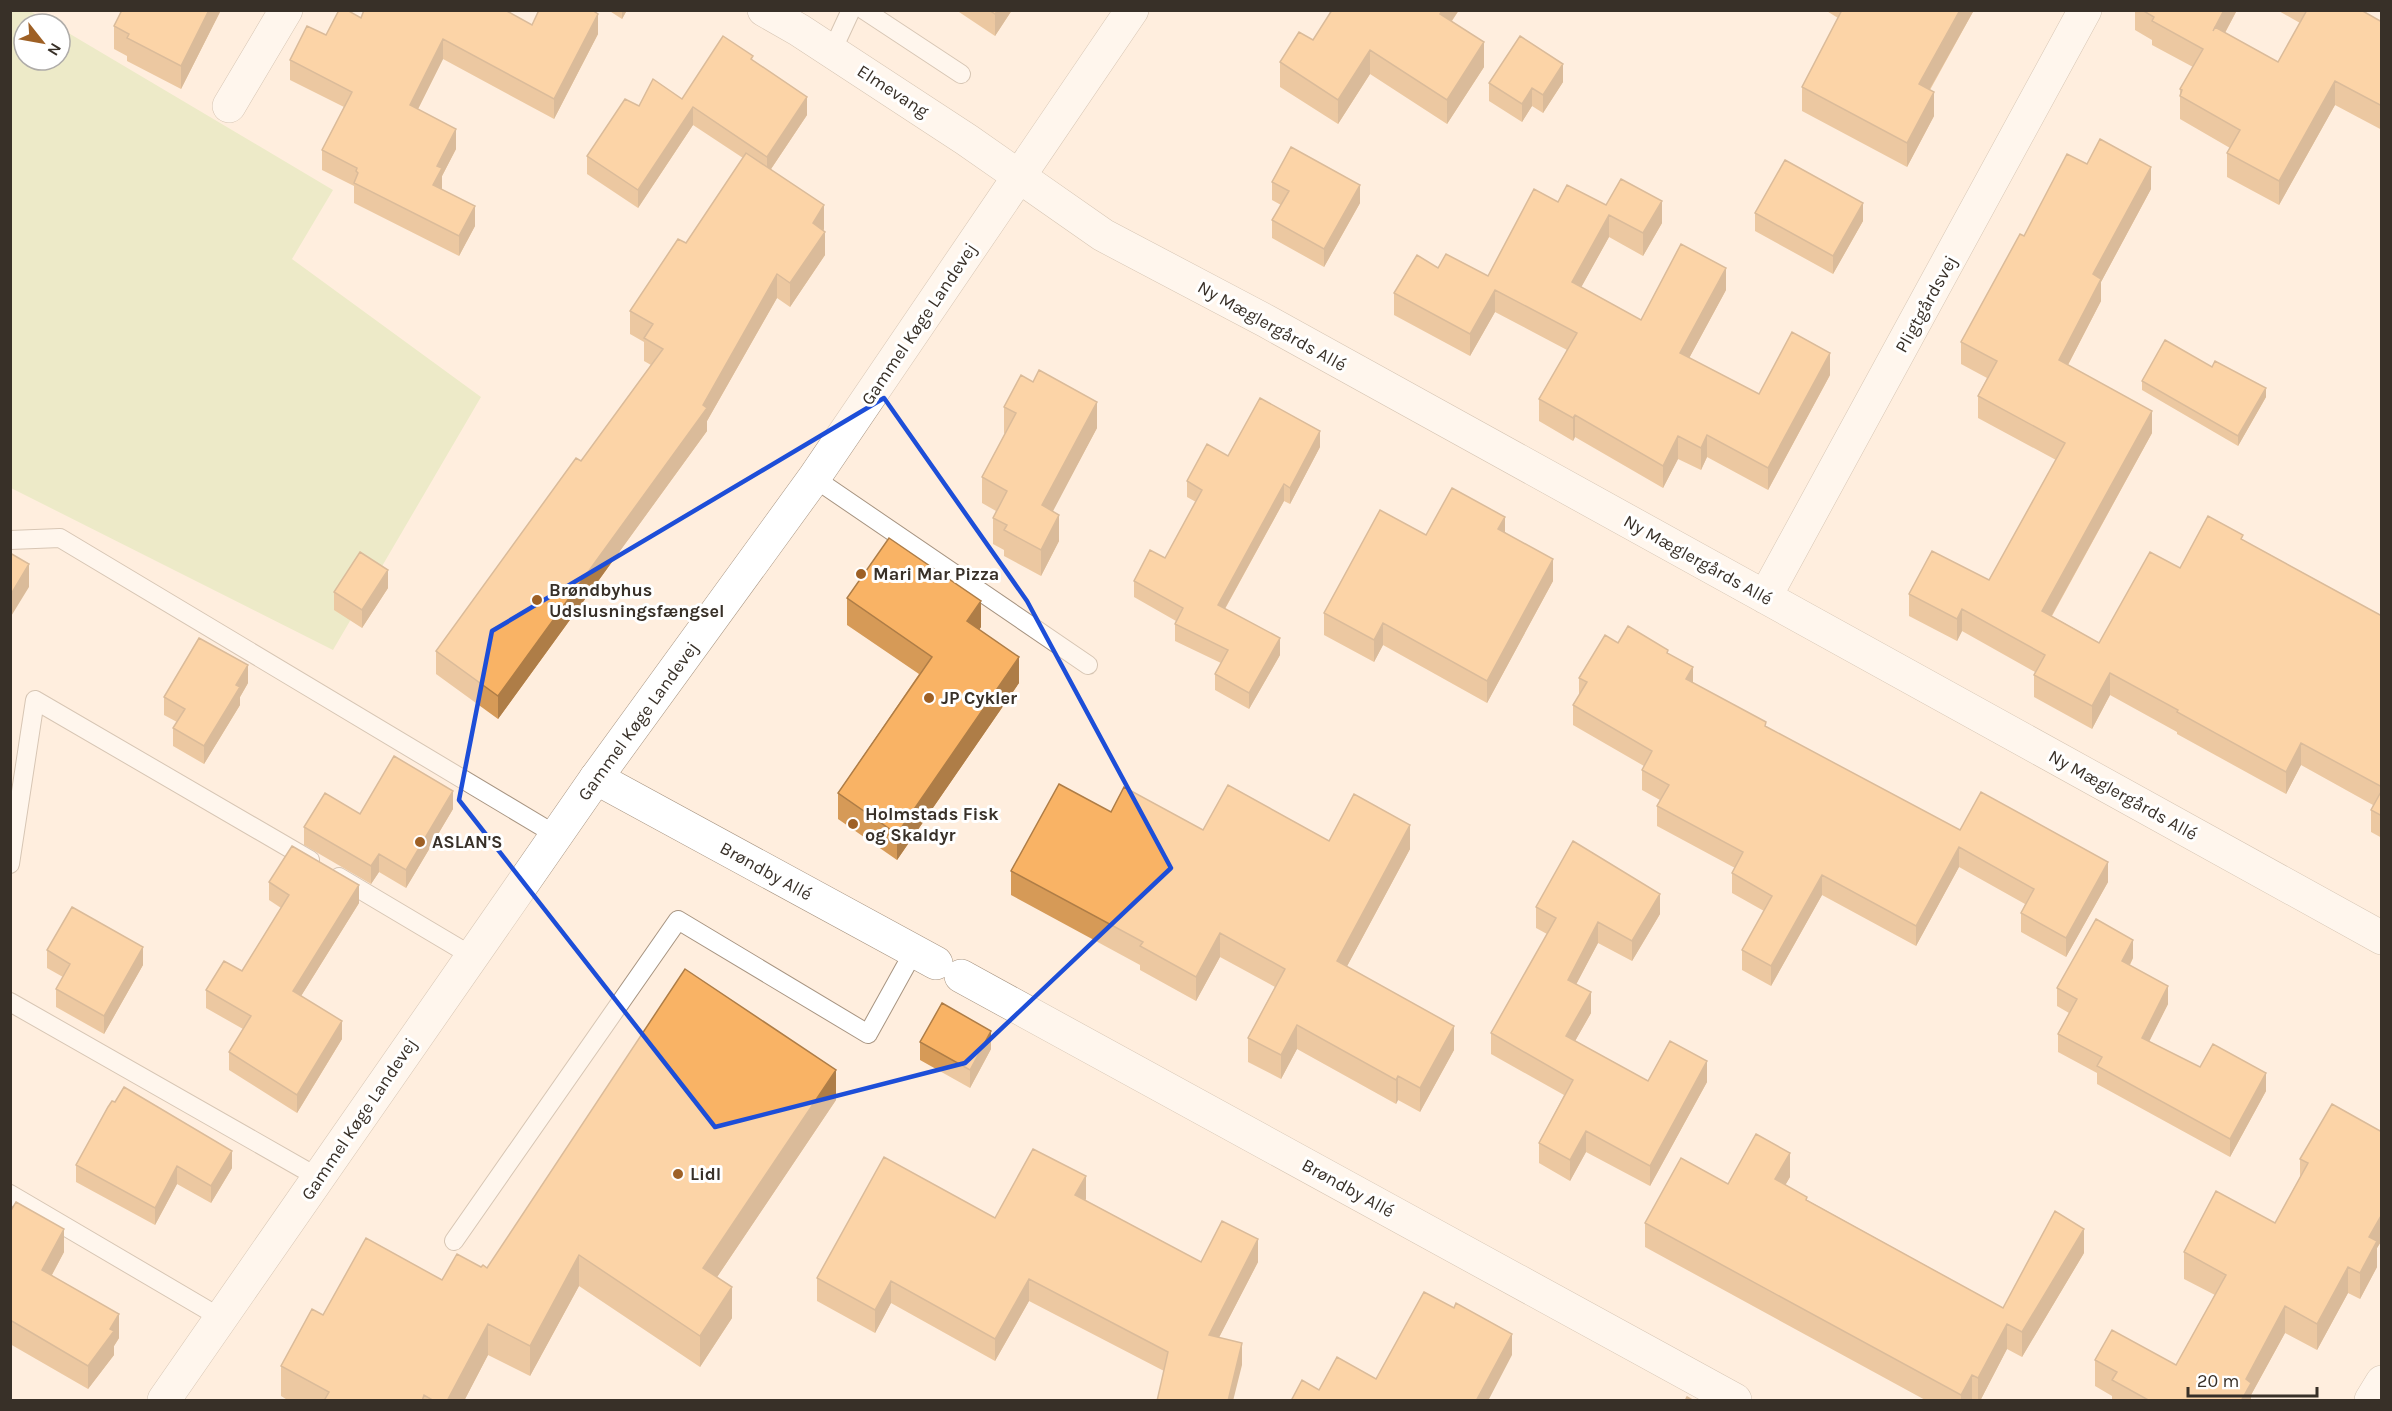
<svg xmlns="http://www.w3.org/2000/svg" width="2392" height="1411" viewBox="0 0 2392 1411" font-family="Karla,sans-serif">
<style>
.green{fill:#d7e5ad}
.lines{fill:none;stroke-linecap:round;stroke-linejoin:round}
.service-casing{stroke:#a79481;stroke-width:20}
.minor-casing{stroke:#a79481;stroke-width:34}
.secondary-casing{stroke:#a79481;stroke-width:34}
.service{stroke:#fff;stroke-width:18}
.minor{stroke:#fff;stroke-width:33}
.secondary{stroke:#fff;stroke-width:33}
.wall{fill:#d69a57}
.shaded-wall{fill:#ae7d47}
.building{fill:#f9b365;stroke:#ae7d47;stroke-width:1.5}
.marked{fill:none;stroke:#1d4ed8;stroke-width:4.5;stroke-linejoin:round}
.poi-dot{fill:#9e6025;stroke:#fff;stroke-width:2}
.labels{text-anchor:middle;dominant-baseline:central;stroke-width:6;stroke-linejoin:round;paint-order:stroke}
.street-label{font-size:18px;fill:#383028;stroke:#fff}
.poi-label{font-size:18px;font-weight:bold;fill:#383028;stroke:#fff;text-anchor:start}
</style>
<rect width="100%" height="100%" fill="#ffeede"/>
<path class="green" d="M10,11h20l22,13h-28v36h36v-32l273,162 -41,69 189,138 -148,253 -322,-162z"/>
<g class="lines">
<defs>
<path id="service" d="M864,10l97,64
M832,51l19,-41
M814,478l274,187
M10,540l50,-2 496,297
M10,864l25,-164 275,160
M339,877l133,79
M10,1002l309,176
M10,1194l211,124
M454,1241l224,-321 190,114 46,-83"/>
<path id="minor" d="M764,10l35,20 168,110 136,95 163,86 1116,617
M229,106l57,-96
M1765,597l320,-587
M596,778l340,185
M961,976l774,424
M2371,1400l11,-18"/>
<path id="secondary" d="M164,1400l432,-622 218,-300 318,-468"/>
</defs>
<use href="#service" class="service-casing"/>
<use href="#minor" class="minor-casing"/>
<use href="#secondary" class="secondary-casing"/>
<use href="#service" class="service"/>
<use href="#minor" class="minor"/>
<use href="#secondary" class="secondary"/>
</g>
<path class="wall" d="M122,10h99l-40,79 -54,-28v-5l-13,-7v-23z
M608,10h19l-5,9z
M956,10h56l-17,26z
M1384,10h75l-7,11 32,46 -37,57 -77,-50 -32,50 -58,-37v-25l33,-22z
M1825,10h149l-44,80 4,26 -27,51 -105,-56v-24l36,-69z
M2135,10h102l-12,23 53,29 22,-39 -23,-13h84l21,12v108l-47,-25 -56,100 -52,-28v-24l3,-5 -50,-29v-30l13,-22 -41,-22v-5l-17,-10z
M361,18l171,7 66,9 -44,85 -111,-60 -25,50 38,40 -14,27v13l33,37 -16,30 -105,-53v-17l-32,-16v-20l22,-43 -54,-27v-20l36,-25z
M753,61l54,54 -36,54 53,60 -1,2 2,24 -35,52 -13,-9 -70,123v10l-209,288 -62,-45v-23l145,-190 70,-96 -7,-4v-19l-14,-8v-23l56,-68 57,-85 -50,-33 -55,83 -51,-34v-18l52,-50 43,-7z
M1563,82l-20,31 -11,-7 -10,16 -33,-21v-18z
M2382,139v25h-1z
M1272,182l88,21 -36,64 -52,-29v-18l9,-15 -9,-5z
M2151,189l-50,93v19l-33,64 84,68 -100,183 47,27 81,-75 63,-28 139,76v222l-11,-6v-22l2,-5 -72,-40 -15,29 -109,-60v-2l-67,-37 -18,34 -58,-32v-22l1,-3 -73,-41 -5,10 -48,-25v-22l80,-14 67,-120 -78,-42v-22l9,-18 -26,-14v-22l63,-106z
M1558,202l48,3 56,18 -19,33 -34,-19 -28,50 60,33 85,-30 -37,68 70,36 71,-19 -62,115 -61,-33 -6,13 -23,-11 -15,29 -88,-51 -2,4 -34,-20v-22l28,-49 -72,-38 -25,44 -76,-41v-22l44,-25 50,8z
M1755,213l108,8 -30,53 -78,-43z
M2142,381l124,16 -28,49 -96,-56z
M1004,407l93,21 -45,83 7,30 -18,35 -37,-20v-6l-11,-6v-26l3,-7 -14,-8v-26l23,-43 -1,-1z
M1320,447l-30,57 -6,-3 -59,108 55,46 -31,54 -34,-19v-16l6,-11 -46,-22v-17l1,-3 -42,-24v-16l31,-23 31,-56 -9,-5v-16l41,-25z
M1505,532l48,49 -66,122 -104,-58 -9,17 -50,-27v-22l102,-78z
M388,588l-26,40 -28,-18v-18z
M847,598l134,29 -2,3 40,53 -122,177 -59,-41v-26l81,-119 -72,-49z
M1618,643l50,11 25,29 73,44 194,103 148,52 -42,75 -45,-25v-19l4,-9 -66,-37 -43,79 -94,-51 -51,91 -29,-16v-20l22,-39 -32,-18v-20l3,-5 -78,-42v-20l3,-6 -18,-10v-20l2,-4 -71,-41v-20l6,-9v-18z
M248,683l-8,14v8l-36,59 -31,-18v-18l4,-6 -13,-7v-18z
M453,809l-47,79 -27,-16 -8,12 -67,-39v-18l56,-13z
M1111,812l92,18 207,19 -63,117 107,84 -34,62 -22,-12 -2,4 -99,-55 -16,30 -33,-17v-24l27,-51 -55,-30 -24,44 -56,-31v-5l-129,-70v-24z
M269,882l90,21 -58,93 41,43 -45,74 -68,-43v-18l14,-23 -37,-21v-18l36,-19 39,-63 -12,-8z
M1536,907l124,7 -28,47 -34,-18 -22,41 15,29 -16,28 73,40 59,1 -57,104 -64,-34 -16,29 -31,-18v-20l25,-48 -73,-41v-21l56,-99 -11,-6z
M47,950l96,15 -39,69 -48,-27v-18l7,-12 -16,-9z
M2133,958l-3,7 38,39 -19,37 51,26 66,24 -36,66 -133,-73v-11l-39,-21v-18l11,-21 -12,-7v-18z
M920,1042l71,7 -21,39 -50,-28z
M836,1100l-119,177 15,41 -32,49 -121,-81 -49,90 -42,-21 -24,46h-175l-8,-5v-30l42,-51 119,-35 39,-13 6,1z
M108,1107l124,61 -21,35 -34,-19 -22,41 -79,-43v-17z
M2382,1132v108l-5,8v19l-17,32 -12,-6 -31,57 -32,-17 -34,62v6h-139v-5l-17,-10v-26l81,5 39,-70 -31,-16v-27l91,-29 25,-46v-18z
M1790,1177l-5,8 22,15 196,108 81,-55 -62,104 -15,-8 -27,52h-5l-3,-2v2h-45l-282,-154v-24l83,-39z
M1086,1199l-1,1 116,62h57l-39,75 23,28 -78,6 -135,-70 -34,60 -104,-58 -16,30 -58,-32v-23l178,-60z
M10,1212l54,40 -12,23 67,63 -5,8v9l-26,34 -78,-45z"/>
<path class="shaded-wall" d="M209,10h12l-40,79v-23z
M622,10h5l-5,9z
M998,10h14l-17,26v-22z
M1442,10h17l-19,28v-24z
M1960,10h14l-55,98v-24z
M2224,10h13l-24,45v-24z
M598,14v20l-44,85v-20z
M443,39v20l-33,66v-20z
M1484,42v25l-37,57v-24z
M1370,50v24l-32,50v-24z
M1563,64v18l-20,31v-18z
M2335,81v24l-56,100v-24z
M1532,88v18l-10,16v-18z
M1934,92v24l-27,51v-24z
M807,97v18l-40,60v-18z
M693,107v18l-55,83v-18z
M456,129v20l-14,27v12l-9,17v-20l4,-19z
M2151,167v22l-50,93v19l-42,81v-22l34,-86z
M1360,185v18l-36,64v-18z
M1662,201v22l-19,33v-23z
M1863,203v18l-30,53v-18z
M824,205v24l-11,18v-24z
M475,206v20l-16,30v-20z
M1609,215v22l-37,67v-22z
M825,232v23l-35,52v-24z
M1726,268v22l-46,85v-22z
M777,274v24l-70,123v10l-209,288v-23l205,-291z
M1495,290v22l-25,44v-22z
M1830,353v22l-62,115v-22z
M2266,388v9l-28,49v-10z
M1097,402v26l-55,104v-27z
M2152,411v22l-110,200v-22z
M1575,415v22l-2,4v-23z
M1320,431v16l-30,57v-16z
M1707,435v22l-6,13v-22z
M1678,436v23l-15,29v-22z
M1284,484v17l-66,120v-16z
M1059,515v26l-18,35v-26z
M1505,517v22l-7,-10z
M1553,559v22l-66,122v-22z
M29,564v23l-19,31v-22z
M388,570v18l-26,40v-18z
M981,601v26l-14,20v-26z
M1962,609v22l-5,10v-22z
M1383,623v22l-9,17v-22z
M1280,638v17l-31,54v-16z
M1019,657v26l-122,177v-26z
M248,665v18l-8,14v8l-36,59v-18l32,-61z
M1693,667v20l-7,-8z
M2110,673v22l-18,34v-23z
M2301,743v22l-15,29v-22z
M453,791v18l-47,79v-18z
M1410,825v24l-73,136v-24z
M1959,847v20l-43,79v-20z
M379,854v18l-8,12v-18z
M2108,862v20l-42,75v-19z
M1822,875v20l-51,91v-20z
M359,885v18l-66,106v-18z
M1660,894v20l-28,47v-20z
M1598,922v21l-30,57v-20z
M1220,933v24l-24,44v-24z
M2133,940v18l-11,21v-18z
M143,947v18l-39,69v-18z
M2168,986v18l-26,52v-18z
M1591,992v21l-25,44v-21z
M342,1021v18l-45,74v-18z
M1297,1025v24l-16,30v-24z
M1454,1026v24l-34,62v-24z
M991,1031v18l-21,39v-18z
M1707,1061v21l-57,104v-20z
M836,1070v30l-133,198v-30z
M2266,1073v18l-36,66v-18z
M1398,1076v24l-2,4v-24z
M1586,1131v21l-16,29v-21z
M232,1151v17l-21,35v-17z
M1790,1153v24l-15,26v-24z
M177,1166v18l-22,41v-17z
M1086,1176v23l-11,19v-23z
M2382,1214v26l-5,8v19l-17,32v-26l9,-36z
M64,1229v23l-22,41v-23z
M2084,1229v24l-62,104v-25z
M1258,1239v23l-49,95v-22z
M579,1255v31l-49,90v-30z
M2348,1267v26l-31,57v-26z
M1029,1279v22l-34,60v-22z
M891,1281v22l-16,30v-23z
M732,1287v31l-32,49v-31z
M2285,1306v27l-34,62v6h-10l5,-22z
M119,1314v24l-5,8v9l-26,34v-23z
M488,1324v31l-24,46h-17z
M2007,1324v25l-27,52h-2v-23z
M1512,1334v21l-24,46h-12z
M1242,1343v22l-9,36h-5z
M1972,1375v26h-11v-6z"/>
<path class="building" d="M122,10h87l-28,56 -54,-28 2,-4 -15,-8z
M339,10h8l14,8 3,-8h141l27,15 7,-15h53l6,4 -44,85 -111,-60 -33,66 46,24 -19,37 5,2 -9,17 42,21 -16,30 -105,-53 4,-10 -2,-2 1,-3 -35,-18 30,-58 -62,-32 17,-34 19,9z
M989,10h9l-3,4z
M1332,10h50l1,1 1,-1h58l-2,4 44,28 -37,58 -77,-50 -32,50 -58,-38 19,-30 14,8z
M1842,10h118l-41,74 15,8 -27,51 -105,-56z
M2142,10h82l-11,21 2,-4 63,35 29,-52h54l21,12v84l-47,-25 -56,100 -52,-28 13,-23 -60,-34 2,-6 -2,-1 23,-40 -51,-28 2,-4z
M723,36l30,20 -2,3 56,38 -40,60 -74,-50 -55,83 -51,-34 38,-57 14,7 14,-27 29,20z
M1520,36l43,28 -20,31 -11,-7 -10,16 -33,-21z
M2100,139l51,28 -58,107 8,5 -42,81 93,51 -110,200 57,32 51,-91 30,16 28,-52 35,19 -2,4 141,77v171l-81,-44 -15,29 -109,-60 1,-2 -68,-37 -18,33 -58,-31 11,-20 -83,-46 -5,10 -48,-25 23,-43 57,29 76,-137 -87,-47 19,-35 -36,-19 59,-108 4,2 43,-82 20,10z
M1291,147l69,38 -36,64 -52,-29 17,-29 -17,-9z
M746,153l78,52 -11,18 12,9 -35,51 -13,-9 -74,131 4,3 -209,288 -62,-45 140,-193 5,3 82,-112 -19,-11 9,-14 -23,-13 48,-72 8,4z
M1785,160l78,43 -30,53 -78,-43z
M1621,179l41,22 -19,32 -34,-18 -37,67 69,38 40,-76 45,24 -46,85 79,41 33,-62 38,21 -62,115 -61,-33 -6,13 -23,-12 -15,30 -88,-51 -2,3 -34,-19 38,-66 -82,-43 -25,44 -76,-41 23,-38 21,13 8,-14 42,22 46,-87 24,13 9,-17 39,20z
M2165,340l47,27 3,-6 51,27 -28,48 -96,-55z
M1039,370l58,32 -55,103 17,10 -18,35 -37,-20 3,-5 -14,-7 14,-27 -25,-14 34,-64 -12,-6 17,-32 12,7z
M1260,398l60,33 -30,57 -6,-4 -66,121 62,33 -31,55 -34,-19 13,-24 -53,-26 8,-16 -49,-27 16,-31 15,8 37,-68 -15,-9 20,-37 21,12z
M1452,488l53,29 -7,12 55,30 -66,122 -104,-58 -9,17 -50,-27 56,-103 46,25z
M889,538l92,63 -14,20 52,36 -122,177 -59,-41 94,-136 -85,-59z
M360,552l28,18 -26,40 -28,-18z
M10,553l19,11 -19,32z
M1628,626l40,24 -1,3 26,14 -7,12 80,43 -1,4 195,104 21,-38 127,70 -42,76 -45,-25 13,-24 -75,-42 -43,79 -94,-51 -51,91 -29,-16 30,-54 -40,-23 11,-21 -86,-46 12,-21 -27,-15 10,-19 -79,-46 14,-23 -8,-4 26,-43 13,8z
M199,638l49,27 -12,20 4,2 -36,59 -31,-18 12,-19 -21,-12z
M394,756l59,35 -47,79 -27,-16 -8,12 -67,-39 21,-34 35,21z
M1059,784l52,28 13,-25 79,43 25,-45 101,56 25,-47 56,31 -73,136 117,65 -34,62 -22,-12 -2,4 -99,-55 -16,30 -33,-17 37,-69 -65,-36 -24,44 -56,-31 3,-4 -132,-71z
M2382,790v26l-11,-6z
M1573,841l87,53 -28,47 -34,-19 -30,58 23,12 -25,44 82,45 22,-40 37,20 -57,105 -64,-35 -16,29 -31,-17 34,-63 -82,-47 65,-115 -20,-11z
M292,846l67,39 -66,106 49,30 -45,74 -68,-43 22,-36 -45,-26 18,-29 18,10 47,-76 -20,-13z
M72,907l71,40 -39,69 -48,-27 14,-25 -23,-14z
M2096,919l37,21 -11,21 46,25 -26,52 58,29 13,-23 53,29 -36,66 -133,-73 5,-9 -44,-23 19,-35 -20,-11z
M685,969l151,101 -133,198 29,19 -32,49 -121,-81 -49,91 -42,-22 -41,77h-13l-10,-6 -2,6h-95l-2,-2 4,-7 -48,-26 31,-57 11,6 43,-77 76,42 15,-26 24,13 2,-2 4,3z
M942,1003l49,28 -21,39 -50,-28z
M124,1087l108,64 -21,35 -34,-20 -22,42 -79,-43 32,-58 4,-6 3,1z
M2332,1104l50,28v82l-13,23 8,4 -17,32 -12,-6 -31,57 -32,-18 -39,73 5,4 -10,18h-91l-38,-21 5,-8 -22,-12 17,-30 64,35 50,-90 -42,-23 32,-61 59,32 33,-60 -8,-4z
M1756,1134l34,19 -15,26 32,18 -1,3 197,108 52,-97 29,18 -62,103 -15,-8 -29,54 -6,-3 -11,20 -316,-172 36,-65 47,26z
M1033,1149l53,27 -11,19 126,67 21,-41 36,18 -49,96 33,8 -14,58h-71l11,-49 -139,-73 -34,60 -104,-58 -16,29 -58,-32 67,-121 111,61z
M16,1202l48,27 -22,41 77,44 -9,15 4,2 -26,35 -78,-46v-108z
M1424,1292l30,16 2,-5 56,31 -36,67h-185l11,-21 17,10 18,-33 39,22z
M1687,1397l7,4h-9z"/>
<path d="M0 0H2392V1411H0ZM884,398l143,203 144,267 -206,195 -250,64 -256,-327 33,-169z" fill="#ffeede" fill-opacity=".55" fill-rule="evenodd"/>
<path class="marked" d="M884,398l143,203 144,267 -206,195 -250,64 -256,-327 33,-169z"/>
<g class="poi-dot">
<circle cx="861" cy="574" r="6"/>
<circle cx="537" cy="600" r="6"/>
<circle cx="929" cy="698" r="6"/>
<circle cx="853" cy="824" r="6"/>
<circle cx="420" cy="842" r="6"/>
<circle cx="678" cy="1174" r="6"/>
</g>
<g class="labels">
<g class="street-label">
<text transform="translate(893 91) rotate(33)">Elmevang</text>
<text transform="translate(1926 304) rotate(-61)">Pligtgårdsvej</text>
<text transform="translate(919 324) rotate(-56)">Gammel Køge Landevej</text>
<text transform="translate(1272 326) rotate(29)">Ny Mæglergårds Allé</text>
<text transform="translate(1698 560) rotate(29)">Ny Mæglergårds Allé</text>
<text transform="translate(638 721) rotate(-54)">Gammel Køge Landevej</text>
<text transform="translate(2123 795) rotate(29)">Ny Mæglergårds Allé</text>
<text transform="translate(766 871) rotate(29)">Brøndby Allé</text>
<text transform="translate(359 1119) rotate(-56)">Gammel Køge Landevej</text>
<text transform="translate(1348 1188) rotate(29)">Brøndby Allé</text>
</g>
<g class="poi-label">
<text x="873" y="574">Mari Mar Pizza</text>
<text x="549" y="590">Brøndbyhus<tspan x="549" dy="21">Udslusningsfængsel</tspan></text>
<text x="941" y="698">JP Cykler</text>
<text x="865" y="814">Holmstads Fisk<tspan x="865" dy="21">og Skaldyr</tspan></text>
<text x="432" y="842">ASLAN'S</text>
<text x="690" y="1174">Lidl</text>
</g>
</g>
<rect width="2392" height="1411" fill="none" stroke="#383028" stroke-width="24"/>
<g transform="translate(42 42) rotate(121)"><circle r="28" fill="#ffffff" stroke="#afaca9" stroke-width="1.5"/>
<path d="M0-4.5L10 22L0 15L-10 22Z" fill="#9e6025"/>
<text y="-9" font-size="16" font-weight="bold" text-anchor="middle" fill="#383028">N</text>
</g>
<path d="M2188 1387v9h129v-9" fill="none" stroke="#383028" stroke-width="3"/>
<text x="2197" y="1387" font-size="18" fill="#383028" stroke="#ffffff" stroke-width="4.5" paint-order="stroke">20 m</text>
</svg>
